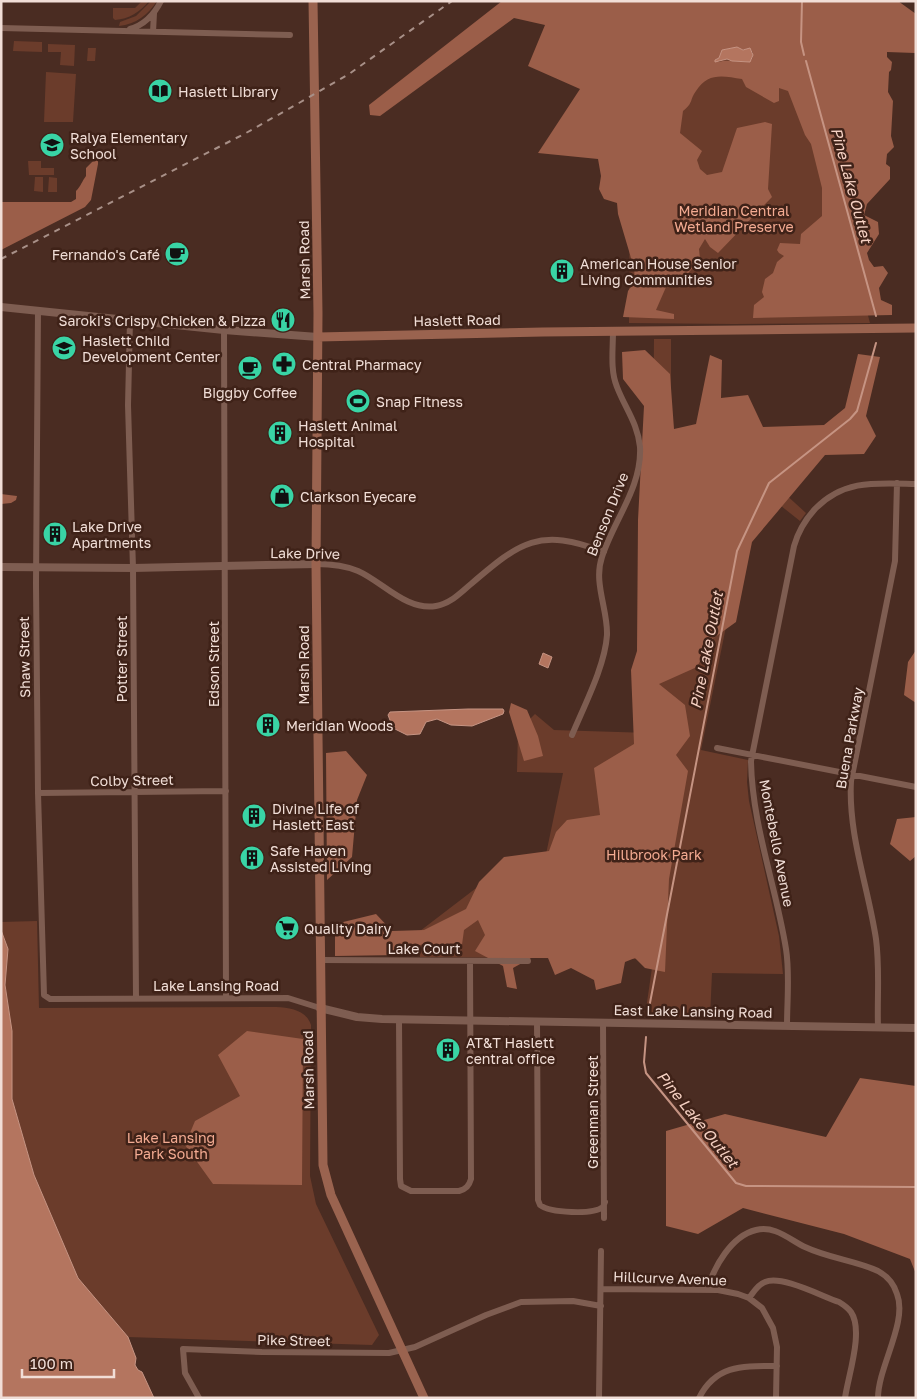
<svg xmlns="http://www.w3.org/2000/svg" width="917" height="1399" viewBox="0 0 917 1399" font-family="'Golos Text',sans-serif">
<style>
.green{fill:#6b3c2b}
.forest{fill:#9b5e49;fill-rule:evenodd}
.water{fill:#b4755f;stroke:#c69483}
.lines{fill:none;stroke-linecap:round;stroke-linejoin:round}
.stream{stroke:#c69483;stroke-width:2}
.minor{stroke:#7e5d51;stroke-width:6}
.tertiary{stroke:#7e5d51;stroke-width:8}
.secondary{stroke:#9a634f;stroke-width:9}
.rail{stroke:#a89088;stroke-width:2;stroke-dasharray:6 6;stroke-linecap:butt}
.labels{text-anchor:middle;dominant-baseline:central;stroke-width:5;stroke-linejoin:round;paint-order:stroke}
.poi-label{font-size:14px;fill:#f1ded7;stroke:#3f2218;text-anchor:start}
.park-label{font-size:14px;fill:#f4ab92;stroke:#3f2218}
.street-label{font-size:14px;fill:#f1ded7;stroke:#3f2218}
.water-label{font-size:15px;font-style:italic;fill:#f6d1c3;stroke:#3f2218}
</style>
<rect width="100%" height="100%" fill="#4a2c22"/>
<path class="green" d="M142,1h7c-9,11 -20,18 -34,19l-2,-2v-10h22z
M151,1h6c-9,14 -21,23 -38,25l1,-4 16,-6z
M631,1l166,47 73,275 -136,1 -105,-1z
M14,41l28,1v10l-29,-1z
M48,44l27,1 -1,21 -14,-1 1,-13h-13z
M88,48h8l-1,13h-8z
M46,72l30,2 -3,48h-29z
M28,161h13v7h13v7h-25z
M35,177h8v15l-9,-1z
M49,177l8,1v14h-9z
M654,339h17v93l101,50 34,31 -6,8 -34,-27 -22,44 -43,212 47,10 -1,22 2,19 30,135 4,38 -71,-1 -2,44 -65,-1 8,-55 -15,-2 -218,-2v-26l81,-62 40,9 22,-105 -46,-1 1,-41 17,-17 19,16 96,3z
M37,921l2,87 237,-1c15,1 30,3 35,18l-1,151 6,28 63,131 -7,10 -244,-8 -50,-59 -44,-103 -22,-76v-68l-7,-46 3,-36 -7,-19v-8z"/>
<path class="forest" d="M502,1h396l18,13 -1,39 -28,-1v5l5,5 -1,8 -2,2 -1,20 5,9 -2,35 3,11 -7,7 -1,10 4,3v12l-23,25 -3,11 14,7 1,12 -12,19 2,7 5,7 9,-1 5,7 -9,15 2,12 11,5v10l-139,3 1,-13 10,-8 -2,-5 3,-13 8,-6 4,-11 7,-6 -5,-3 -2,-3 3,-7 20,1 1,-10 21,-18v-28l-11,-44 -6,-9 -17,-44 -9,-3v13l-5,2 -28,-16 -4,-8c-19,-3 -34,-7 -46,12 -7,10 -2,11 -13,20l-3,22 22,18 -5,9 3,9 7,6 15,-3 15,-44 28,-6 7,2 -4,65 4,8 -54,56 -8,-6 -5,-8 -6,10 1,10 -15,18 -15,1 -14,32 18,4v5l-51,-2 5,-26 7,-10 -1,-13 -16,-54 -1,-11 -13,-4 -5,-10 2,-13 -3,-17 -60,-6 42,-64 -52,-23 17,-41 -31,-7 -134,98 -10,-1 -1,-10zM733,48l18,2 2,3 -1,6c-8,7 -22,-1 -33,3l-4,-2 4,-2 3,-8z
M95,159l3,2v3l-7,36 -6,7 -84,43v-48h70l5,-3v-8c5,-5 6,-10 10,-15v-8z
M645,350l25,24 4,55 22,-5 14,-69 12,5 -1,38 27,-3 15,32 61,-2 21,-17 13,-54 22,3 -14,59 10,20 -12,18 -39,1 -73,87 -16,80 -25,18 -14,27 -38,17 26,21 5,31 -14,19 12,16 -19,108 -4,93 -20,-4 -10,-10 -10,4 -4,21 -25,7 -2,-10 -23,-12 -16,7 -7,-17h-17l-18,10 4,21 -10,-2 -4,-21 -28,-15 10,-16 -7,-15 -14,10 -3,22h-18l-16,-10 -29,13 -63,1v-32l41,-10 16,17 32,-1 42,-21 13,-27 25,-25 45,-6 7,-19 11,-12 33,-5 -6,-47 40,-24 -3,-74 6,-19 1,-131 6,-114 -21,-27 -1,-27z
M1,494l16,2 -1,4 -5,3 -10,1z
M916,650v53l-12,-8 4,-33z
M511,703l16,7 11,26 5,20 -19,5 -15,-49z
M346,751l21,24 -10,25 -5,57 -25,23 -1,-127z
M916,817v39l-6,5 -20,-17 7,-25z
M247,1031l56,8 -1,146 -89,-1 -28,-39 10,-24 45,-25 -22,-41z
M860,1078l56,8v188l-6,-15 -66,-25 -101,-26 -45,26 -32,-8v-95l59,-17 101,23z"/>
<path class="water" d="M737,47l6,3 7,-2 3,7 -3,7 -18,-1 -5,-2 -12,3v-2l4,-2 3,-8z
M543,653l9,4 -4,11 -9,-4z
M468,709h35l1,2 -1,3 -31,12 -21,-1 -14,-6 -11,3 -6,12 -13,1 -14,-7 -5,-13 2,-3z
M1,930l7,19 -3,36 7,46v68l22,76 44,103 50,59 8,21 -1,7 3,5 4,2 12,26h-153z"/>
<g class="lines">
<path class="stream" d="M802,1l-1,41 3,13
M806,61l70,255
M649,1008l88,-457 32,-68 81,-64 7,-8 19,-68
M646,1037l-2,25 2,11 90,110 10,3 170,1"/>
<path class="minor" d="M1,28l289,7
M130,29c14,-4 24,-14 31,-28
M153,32l1,-19
M38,310l-2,274 2,209 6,202 6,4 238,-1 32,10
M130,320l-2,85 5,163 3,430
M224,330l2,667
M316,564c15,0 28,1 42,7 25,11 48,40 78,35 14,-2 24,-13 35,-22 49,-42 68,-57 133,-32
M572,735c12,-29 33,-69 35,-100 1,-25 -14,-53 -5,-78 12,-37 40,-70 38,-110 -2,-23 -15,-39 -23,-60 -7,-17 -4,-37 -4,-56
M717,748l199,39
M38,793l188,-2
M320,960l208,1
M399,1019l1,160 1,7 10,5h48c7,-2 10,-5 12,-12l-1,-218
M537,1021l1,179 2,5c10,8 53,10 63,2l2,-5
M603,1022l1,196
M787,1026c0,-26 3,-52 -1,-77 -10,-63 -34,-124 -35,-188l43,-215c4,-14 11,-26 21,-37 29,-30 62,-26 101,-25
M878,1027c-1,-29 2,-58 -2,-88 -8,-53 -28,-104 -25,-158l44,-220 2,-78
M601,1289l117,1 20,4 11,4 13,10 11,20 4,19 -1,51
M707,1290c7,-23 24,-54 49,-60 19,-5 34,10 49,17 23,11 52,14 73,24 9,5 16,13 19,23 11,28 -19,73 -19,104
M749,1298c5,-6 8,-13 16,-16 17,-7 56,14 74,20 5,3 9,6 12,10 13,19 -3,64 -6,86
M199,1398l-14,-25 -2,-24 79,3 127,1 26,-6 71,-32 35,-13 52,-1 28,5
M599,1398l2,-147
M699,1398c17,-34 45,-32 78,-32"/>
<path class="tertiary" d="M1,307l223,23 94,7
M1,567l132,1 183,-4
M320,1008l37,9 25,2 534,9"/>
<path class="secondary" d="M313,1l5,312 -2,251 7,601 8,30 93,203
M318,337l225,-5 373,-4"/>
<path class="rail" d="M1,259l245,-126 53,-30 50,-29 103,-73"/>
</g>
<defs>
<symbol id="library-disc" viewBox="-11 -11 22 22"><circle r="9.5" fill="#39d4a5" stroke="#3f2218"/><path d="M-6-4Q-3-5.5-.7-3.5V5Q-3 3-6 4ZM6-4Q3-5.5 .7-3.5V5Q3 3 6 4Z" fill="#111"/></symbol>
<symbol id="school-disc" viewBox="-11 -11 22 22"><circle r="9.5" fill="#39d4a5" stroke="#3f2218"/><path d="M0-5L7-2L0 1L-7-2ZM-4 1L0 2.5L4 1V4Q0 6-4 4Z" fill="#111"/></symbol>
<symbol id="cafe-disc" viewBox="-11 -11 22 22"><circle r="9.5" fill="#39d4a5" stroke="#3f2218"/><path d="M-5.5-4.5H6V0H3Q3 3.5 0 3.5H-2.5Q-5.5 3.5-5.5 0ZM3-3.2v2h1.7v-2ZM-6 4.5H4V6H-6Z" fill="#111"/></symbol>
<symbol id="building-disc" viewBox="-11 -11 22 22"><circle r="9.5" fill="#39d4a5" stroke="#3f2218"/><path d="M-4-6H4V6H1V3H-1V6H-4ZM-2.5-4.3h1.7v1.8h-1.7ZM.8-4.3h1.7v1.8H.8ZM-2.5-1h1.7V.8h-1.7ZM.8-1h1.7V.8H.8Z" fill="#111"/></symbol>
<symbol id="restaurant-disc" viewBox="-11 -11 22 22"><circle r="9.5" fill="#39d4a5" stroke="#3f2218"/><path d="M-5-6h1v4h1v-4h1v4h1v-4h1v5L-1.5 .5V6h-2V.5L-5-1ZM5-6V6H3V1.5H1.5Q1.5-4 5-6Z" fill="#111"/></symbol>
<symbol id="pharmacy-disc" viewBox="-11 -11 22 22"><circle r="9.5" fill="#39d4a5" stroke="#3f2218"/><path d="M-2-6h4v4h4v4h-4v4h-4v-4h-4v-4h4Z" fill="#111"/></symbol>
<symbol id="stadium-disc" viewBox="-11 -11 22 22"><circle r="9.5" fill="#39d4a5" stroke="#3f2218"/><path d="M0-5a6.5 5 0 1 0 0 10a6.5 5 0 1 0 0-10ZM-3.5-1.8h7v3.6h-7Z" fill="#111"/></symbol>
<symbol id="shop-disc" viewBox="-11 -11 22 22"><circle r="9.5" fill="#39d4a5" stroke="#3f2218"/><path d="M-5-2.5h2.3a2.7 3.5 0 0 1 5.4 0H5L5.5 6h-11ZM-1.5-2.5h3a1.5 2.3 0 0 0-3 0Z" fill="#111"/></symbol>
<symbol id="supermarket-disc" viewBox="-11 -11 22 22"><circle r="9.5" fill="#39d4a5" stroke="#3f2218"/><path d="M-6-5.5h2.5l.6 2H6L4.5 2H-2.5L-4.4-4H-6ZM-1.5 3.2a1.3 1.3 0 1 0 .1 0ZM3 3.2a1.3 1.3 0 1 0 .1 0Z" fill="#111"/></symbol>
</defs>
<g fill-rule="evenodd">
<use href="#library-disc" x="146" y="77" width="28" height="28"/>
<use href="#school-disc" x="38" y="131" width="28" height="28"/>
<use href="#cafe-disc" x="163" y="240" width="28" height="28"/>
<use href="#building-disc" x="548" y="257" width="28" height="28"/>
<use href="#restaurant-disc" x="269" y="306" width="28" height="28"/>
<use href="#school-disc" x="50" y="334" width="28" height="28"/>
<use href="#pharmacy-disc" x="270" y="350" width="28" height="28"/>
<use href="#cafe-disc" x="236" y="354" width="28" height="28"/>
<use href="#stadium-disc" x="344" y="387" width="28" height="28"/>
<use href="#building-disc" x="266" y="419" width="28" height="28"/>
<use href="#shop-disc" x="268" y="482" width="28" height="28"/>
<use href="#building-disc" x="41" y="520" width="28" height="28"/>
<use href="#building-disc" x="254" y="711" width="28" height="28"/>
<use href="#building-disc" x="240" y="802" width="28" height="28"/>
<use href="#building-disc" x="238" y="844" width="28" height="28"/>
<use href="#supermarket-disc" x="273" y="914" width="28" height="28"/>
<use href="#building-disc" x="434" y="1036" width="28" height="28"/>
</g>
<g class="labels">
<g class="poi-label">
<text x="178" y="91">Haslett Library</text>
<text x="70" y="137">Ralya Elementary<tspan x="70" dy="16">School</tspan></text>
<text x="160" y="254" text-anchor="end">Fernando's Café</text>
<text x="580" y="263">American House Senior<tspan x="580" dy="16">Living Communities</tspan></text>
<text x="266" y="320" text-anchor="end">Saroki's Crispy Chicken &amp; Pizza</text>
<text x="82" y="340">Haslett Child<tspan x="82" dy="16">Development Center</tspan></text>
<text x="302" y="364">Central Pharmacy</text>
<text x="250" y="392" text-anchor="middle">Biggby Coffee</text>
<text x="376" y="401">Snap Fitness</text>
<text x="298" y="425">Haslett Animal<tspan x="298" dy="16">Hospital</tspan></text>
<text x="300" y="496">Clarkson Eyecare</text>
<text x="72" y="526">Lake Drive<tspan x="72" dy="16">Apartments</tspan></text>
<text x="286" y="725">Meridian Woods</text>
<text x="272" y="808">Divine Life of<tspan x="272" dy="16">Haslett East</tspan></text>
<text x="270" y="850">Safe Haven<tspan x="270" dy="16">Assisted Living</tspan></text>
<text x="304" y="928">Quality Dairy</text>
<text x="466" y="1042">AT&amp;T Haslett<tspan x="466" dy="16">central office</tspan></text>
</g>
<g class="park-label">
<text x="734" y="210">Meridian Central<tspan x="734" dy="16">Wetland Preserve</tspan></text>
<text x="654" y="854">Hillbrook Park</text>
<text x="171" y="1137">Lake Lansing<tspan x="171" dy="16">Park South</tspan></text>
</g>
<g class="street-label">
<text transform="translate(304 260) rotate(-91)">Marsh Road</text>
<text transform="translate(457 320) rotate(-1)">Haslett Road</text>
<text transform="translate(607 514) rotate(-68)">Benson Drive</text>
<text transform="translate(305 553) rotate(1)">Lake Drive</text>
<text transform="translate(24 657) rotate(-91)">Shaw Street</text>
<text transform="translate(121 659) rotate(-90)">Potter Street</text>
<text transform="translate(213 664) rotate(-90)">Edson Street</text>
<text transform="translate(303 665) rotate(-90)">Marsh Road</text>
<text transform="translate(849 738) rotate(-80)">Buena Parkway</text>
<text transform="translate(132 780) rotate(-1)">Colby Street</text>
<text transform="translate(777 843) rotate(79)">Montebello Avenue</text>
<text x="424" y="948">Lake Court</text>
<text x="216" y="985">Lake Lansing Road</text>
<text transform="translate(693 1011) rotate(1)">East Lake Lansing Road</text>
<text transform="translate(308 1070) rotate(-91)">Marsh Road</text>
<text transform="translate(592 1112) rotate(-90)">Greenman Street</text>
<text transform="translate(670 1278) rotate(2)">Hillcurve Avenue</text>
<text transform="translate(294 1340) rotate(1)">Pike Street</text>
</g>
<g class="water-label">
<text transform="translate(852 185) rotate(75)">Pine Lake Outlet</text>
<text transform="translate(706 650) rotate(-79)">Pine Lake Outlet</text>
<text transform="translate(698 1119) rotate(51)">Pine Lake Outlet</text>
</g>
</g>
<rect width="917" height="1399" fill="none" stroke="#f1ded7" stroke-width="5"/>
<path d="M22 1369v8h92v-8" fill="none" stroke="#f1ded7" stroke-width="2.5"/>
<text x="30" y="1369" font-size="15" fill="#f1ded7" stroke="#3f2218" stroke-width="4" paint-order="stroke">100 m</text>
</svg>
